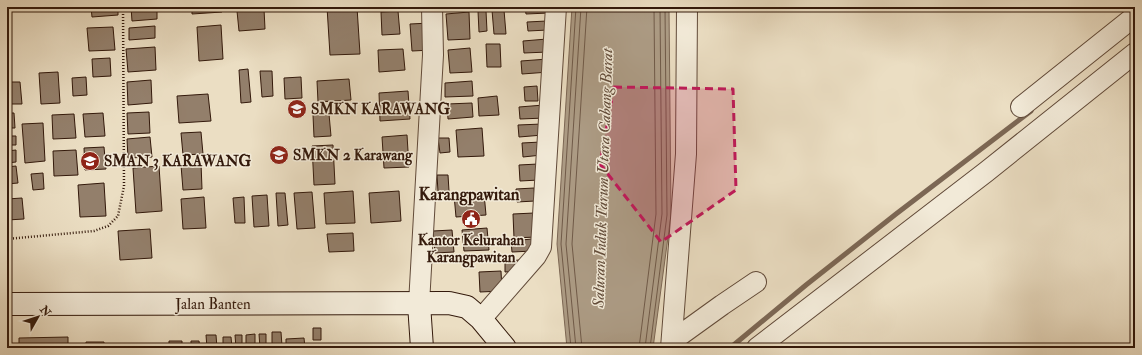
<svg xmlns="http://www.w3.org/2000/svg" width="1142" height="355" viewBox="0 0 1142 355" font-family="'IM FELL Double Pica',serif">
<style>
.water{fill:#ac9b84;stroke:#7c6754}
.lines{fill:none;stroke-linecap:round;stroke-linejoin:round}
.shore{stroke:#705a48;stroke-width:1}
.stream{stroke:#7c6754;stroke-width:5}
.building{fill:#937f6b;stroke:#33190b}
.street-casing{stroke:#614a39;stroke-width:22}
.secondary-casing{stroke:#33190b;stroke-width:24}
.path{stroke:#33190b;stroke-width:2.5;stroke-dasharray:1 2;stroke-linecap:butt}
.street{stroke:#f2ead8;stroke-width:20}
.secondary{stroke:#f2ead8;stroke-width:22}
.marked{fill:#c2185b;fill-opacity:0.2;stroke:#c2185b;stroke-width:3;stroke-dasharray:8 5;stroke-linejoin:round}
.labels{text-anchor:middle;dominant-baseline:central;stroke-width:3;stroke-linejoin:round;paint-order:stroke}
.poi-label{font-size:15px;font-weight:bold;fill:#33190b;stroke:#f2ead8;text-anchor:start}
.street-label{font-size:15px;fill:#33190b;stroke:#f2ead8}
.water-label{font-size:16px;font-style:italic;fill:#634d3b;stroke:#f2ead8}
.quarter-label{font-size:17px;font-weight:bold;fill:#33190b;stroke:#f2ead8}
</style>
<rect width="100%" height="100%" fill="#ebdec3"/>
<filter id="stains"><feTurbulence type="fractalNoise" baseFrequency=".005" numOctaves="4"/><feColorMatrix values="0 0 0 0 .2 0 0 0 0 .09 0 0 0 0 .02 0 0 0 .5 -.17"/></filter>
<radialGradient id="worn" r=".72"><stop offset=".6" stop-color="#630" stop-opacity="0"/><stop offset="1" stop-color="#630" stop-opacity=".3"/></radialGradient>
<path class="water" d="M572,7h97l2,208 -18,133h-86l-10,-104z"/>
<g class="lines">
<path class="shore" d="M571,348l-10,-104 15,-237
M576,348l-10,-104 15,-237
M582,348l-10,-104 15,-237
M639,348l17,-134 -2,-207
M645,348l17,-134 -2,-207
M650,348l17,-133 -2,-208"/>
<path class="stream" d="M730,348l76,-63 90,-71 135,-103"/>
</g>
<path class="building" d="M91,7h27v8l-26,2z
M131,7h26v12l-25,2z
M192,7h29l1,5 -30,2z
M327,7h30l3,47 -30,1z
M525,7h24v6l-23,1z
M264,9l1,20 -26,2 -2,-20z
M492,10h12l2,24h-12z
M398,11l2,23 -18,1 -1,-23z
M478,11h8l1,20 -8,1z
M469,12l1,27 -22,1 -2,-26z
M547,21l1,9 -20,1 -1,-9z
M430,23l2,27 -20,1 -2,-27z
M221,25l2,34 -24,2 -2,-34z
M155,26v12l-26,2v-12z
M113,27l2,23 -26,1 -2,-23z
M547,39l1,13 -24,1 -1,-12z
M486,44h14l1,23h-14z
M155,47l1,23 -28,2 -2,-23z
M470,48l2,24 -22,1 -2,-23z
M403,49l2,21 -26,2 -1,-22z
M110,58l1,18 -18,1 -1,-18z
M548,59l1,13 -27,2 -1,-13z
M248,69l3,33 -10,1 -2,-33z
M260,71h12l1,25 -11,1z
M58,72l2,31 -19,1 -2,-31z
M86,77l1,18 -14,1 -1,-18z
M301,77l1,21 -17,1 -1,-21z
M349,79l2,21 -33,2 -1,-21z
M151,80l1,23 -24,2 -1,-23z
M472,81l1,15 -28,1v-14z
M7,82h13l2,22h-15z
M537,86l1,15h-13l-1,-14z
M408,91l2,28 -30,2 -1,-28z
M208,94l3,27 -32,2 -2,-27z
M497,96l2,19 -20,1 -1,-18z
M472,103l1,14 -25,2 -1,-15z
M544,105l1,13 -25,1 -1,-12z
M149,112l1,21 -22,1 -1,-21z
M7,113h7l1,15h-8z
M103,113l2,23 -20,1 -2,-23z
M74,114l2,24 -23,1 -1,-24z
M329,114l2,22 -17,1 -1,-22z
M43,123l2,38 -20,2 -3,-39z
M542,124l1,11 -24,2 -1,-12z
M482,128l2,28 -26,1 -2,-27z
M201,132l2,22 -20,1 -2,-22z
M407,135l2,32 -25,1 -2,-31z
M7,136h9v9h-9z
M150,137l2,20 -24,1 -1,-19z
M438,138h11l1,14 -10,1z
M541,142l1,13 -19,2 -1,-14z
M333,145l2,39 -21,1 -2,-39z
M104,147l2,22 -21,1 -1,-22z
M16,150v12l-9,1v-12z
M76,150l2,25 -24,1 -1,-25z
M201,163l1,26 -19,1 -2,-25z
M538,164l1,16 -19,1 -1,-16z
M16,166l2,17 -11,1v-17z
M159,166l3,45 -26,2 -3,-45z
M43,173l1,16 -11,1 -2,-16z
M437,175h11l1,16 -11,1z
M104,183l2,33 -26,1 -2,-32z
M534,188l1,13 -18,1 -1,-13z
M353,191l2,32 -29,1 -2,-31z
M399,191l2,30 -30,2 -2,-30z
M312,192l3,36 -18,1 -3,-36z
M276,193h9l3,32 -10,1z
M484,193l2,22 -30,2 -2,-22z
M267,195l2,31 -15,1 -2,-31z
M204,197l2,31 -23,1 -2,-30z
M244,197l1,26h-10l-2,-25z
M22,198l2,21 -17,1v-21z
M534,213l2,24 -22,1 -1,-24z
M487,228l2,22 -25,1 -2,-21z
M150,229l2,29 -32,2 -2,-29z
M452,230l2,22 -19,1 -2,-22z
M353,233l1,18 -25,1 -2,-18z
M532,239l1,12 -21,1 -1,-11z
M520,260l1,11 -16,1v-11z
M501,271l1,20 -22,1 -1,-20z
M313,328h8v12h-8z
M272,332h9l1,14h-10z
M255,334v14h-9v-13z
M259,334h7v14h-6z
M206,335h10l1,13h-10z
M235,335h7v13h-6z
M68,337v11h-49v-10z
M223,337h8l1,11h-9z
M304,338l1,10h-19v-9z
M169,341h13v7h-13z
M191,341h8l1,7h-9z
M86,342h18v6h-18z
M12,344l1,4h-6v-3z
M451,344v4h-17v-3z
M160,345v3h-16l-1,-2z"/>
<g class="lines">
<defs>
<path id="street" d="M1021,107l114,-91
M419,304l14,-249 -1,-48
M481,319l55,-63 5,-9 15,-240
M672,341l50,-36 34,-23
M671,348l15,-194 1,-147
M757,348l229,-176 149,-119"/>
<path id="secondary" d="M7,304l442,-1 18,4 14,12 24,29
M419,304l3,44"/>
</defs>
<use href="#street" class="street-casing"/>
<use href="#secondary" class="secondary-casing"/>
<path class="path" d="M7,239l87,-8 14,-5 10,-10 6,-30 -1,-179"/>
<use href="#street" class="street"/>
<use href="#secondary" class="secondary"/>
</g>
<path class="marked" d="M614,87l119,2 3,101 -75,52 -61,-78z"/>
<defs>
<symbol id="school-disc" viewBox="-11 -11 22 22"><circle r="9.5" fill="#8f2418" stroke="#f2ead8"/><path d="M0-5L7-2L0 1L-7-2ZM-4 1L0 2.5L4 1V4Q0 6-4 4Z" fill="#fff"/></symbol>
<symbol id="civic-disc" viewBox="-11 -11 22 22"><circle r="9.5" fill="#8f2418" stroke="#f2ead8"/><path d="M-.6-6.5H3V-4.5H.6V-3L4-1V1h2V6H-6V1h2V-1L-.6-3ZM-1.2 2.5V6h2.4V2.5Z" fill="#fff"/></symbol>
</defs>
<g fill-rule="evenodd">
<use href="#school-disc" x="286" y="98" width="22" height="22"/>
<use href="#school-disc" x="268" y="144" width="22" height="22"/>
<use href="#school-disc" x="79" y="150" width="22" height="22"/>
<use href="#civic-disc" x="460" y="208" width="22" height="22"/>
</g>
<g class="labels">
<g class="poi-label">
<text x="311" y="109">SMKN KARAWANG</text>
<text x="293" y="155">SMKN 2 Karawang</text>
<text x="104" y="161">SMAN 3 KARAWANG</text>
<text x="471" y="240" text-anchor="middle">Kantor Kelurahan<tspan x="471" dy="17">Karangpawitan</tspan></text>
</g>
<g class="street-label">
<text x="213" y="304">Jalan Banten</text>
</g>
<g class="water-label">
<text transform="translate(603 178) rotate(-88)">Saluran Induk Tarum Utara Cabang Barat</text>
</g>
<g class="quarter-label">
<text x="469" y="194">Karangpawitan</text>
</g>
</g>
<rect width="1142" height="355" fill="none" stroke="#ebdec3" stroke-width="24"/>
<rect x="8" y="8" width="1126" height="339" fill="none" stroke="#33190b" stroke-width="2"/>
<rect x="12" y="12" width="1118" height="331" fill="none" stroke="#33190b"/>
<g transform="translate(38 317) rotate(51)" stroke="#f2ead8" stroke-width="3" paint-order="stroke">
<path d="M0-3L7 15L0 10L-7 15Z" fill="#33190b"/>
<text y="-6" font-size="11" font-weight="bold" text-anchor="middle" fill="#33190b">N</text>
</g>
<rect width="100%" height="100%" filter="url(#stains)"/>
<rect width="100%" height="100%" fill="url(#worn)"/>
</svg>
